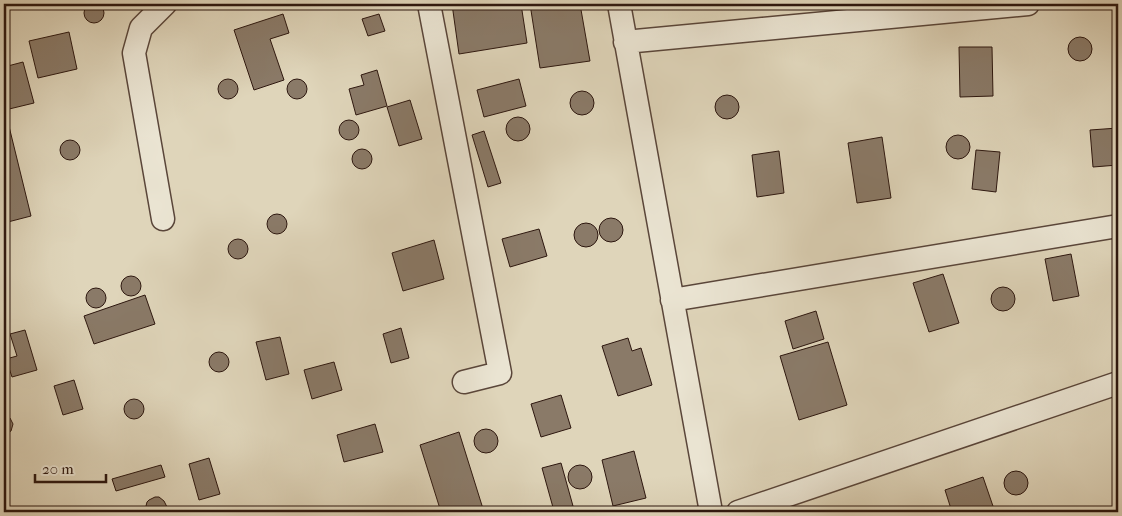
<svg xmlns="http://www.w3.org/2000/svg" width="1122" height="516" viewBox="0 0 1122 516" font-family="'IM FELL French Canon',serif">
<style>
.building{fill:#8a7a68;stroke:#2d170f}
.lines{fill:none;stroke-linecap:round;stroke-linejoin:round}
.street-casing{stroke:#5a463a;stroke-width:25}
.street{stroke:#eae4d2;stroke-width:22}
</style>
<rect width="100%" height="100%" fill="#dfd5ba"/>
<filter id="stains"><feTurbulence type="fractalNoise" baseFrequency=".004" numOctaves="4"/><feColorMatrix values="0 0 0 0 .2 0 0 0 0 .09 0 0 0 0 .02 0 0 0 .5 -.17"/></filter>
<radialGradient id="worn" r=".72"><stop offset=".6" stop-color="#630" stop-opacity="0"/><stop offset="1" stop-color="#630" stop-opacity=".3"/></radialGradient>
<path class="building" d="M84 13a10 10 0 1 1 20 0a10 10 0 1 1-20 0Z
M452,4h69l6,39 -68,11z
M530,4h50l10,57 -50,7z
M283,14l6,19 -19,6 14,41 -30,10 -20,-60z
M379,14l6,17 -17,5 -6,-17z
M69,32l8,37 -39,9 -9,-37z
M1068 49a12 12 0 1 1 24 0a12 12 0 1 1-24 0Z
M959,47h33l1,49 -33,1z
M23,62l11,41 -29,7 26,106 -27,7v-156z
M377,70l10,36 -31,9 -7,-26 15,-4 -3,-10z
M218 89a10 10 0 1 1 20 0a10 10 0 1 1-20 0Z
M287 89a10 10 0 1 1 20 0a10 10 0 1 1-20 0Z
M519,79l7,27 -42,11 -7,-27z
M570 103a12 12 0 1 1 24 0a12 12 0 1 1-24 0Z
M715 107a12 12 0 1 1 24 0a12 12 0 1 1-24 0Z
M410,100l12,39 -23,7 -12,-39z
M506 129a12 12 0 1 1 24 0a12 12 0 1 1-24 0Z
M339 130a10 10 0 1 1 20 0a10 10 0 1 1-20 0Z
M1118,128v37l-25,2 -3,-37z
M484,131l17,52 -13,4 -16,-52z
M946 147a12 12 0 1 1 24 0a12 12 0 1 1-24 0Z
M882,137l9,61 -34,5 -9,-60z
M60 150a10 10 0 1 1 20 0a10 10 0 1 1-20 0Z
M352 159a10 10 0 1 1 20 0a10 10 0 1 1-20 0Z
M976,150l24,2 -4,40 -24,-3z
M779,151l5,42 -27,4 -5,-42z
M267 224a10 10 0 1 1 20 0a10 10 0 1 1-20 0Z
M599 230a12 12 0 1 1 24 0a12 12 0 1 1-24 0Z
M574 235a12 12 0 1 1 24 0a12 12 0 1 1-24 0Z
M539,229l8,27 -37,11 -8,-28z
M228 249a10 10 0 1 1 20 0a10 10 0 1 1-20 0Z
M434,240l10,39 -41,12 -11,-38z
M1071,254l8,42 -26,5 -8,-42z
M943,274l16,49 -30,9 -16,-49z
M121 286a10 10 0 1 1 20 0a10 10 0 1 1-20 0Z
M991 299a12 12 0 1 1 24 0a12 12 0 1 1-24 0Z
M86 298a10 10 0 1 1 20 0a10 10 0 1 1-20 0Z
M145,295l10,29 -61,20 -10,-28z
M816,311l8,28 -31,10 -8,-28z
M401,328l8,30 -18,5 -8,-29z
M25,330l12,40 -25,7 -6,-18 11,-3 -7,-22z
M280,337l9,37 -23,6 -10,-38z
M628,338l4,13 9,-3 11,37 -34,11 -16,-50z
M828,342l19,63 -48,15 -19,-64z
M209 362a10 10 0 1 1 20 0a10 10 0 1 1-20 0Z
M334,362l8,28 -30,9 -8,-29z
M74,380l9,29 -20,6 -9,-29z
M561,395l10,33 -30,9 -10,-33z
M124 409a10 10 0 1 1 20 0a10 10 0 1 1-20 0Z
M4,415l4,1 2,2 3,6 -2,7 -7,4z
M375,424l8,28 -39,10 -7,-27z
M474 441a12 12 0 1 1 24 0a12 12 0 1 1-24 0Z
M459,432l25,80h-43l-21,-67z
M634,451l12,47 -33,8 -11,-46z
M209,458l11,36 -21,6 -10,-36z
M561,463l12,43 -19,5 -12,-43z
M161,465l4,12 -49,14 -4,-12z
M568 477a12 12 0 1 1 24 0a12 12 0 1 1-24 0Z
M1004 483a12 12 0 1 1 24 0a12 12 0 1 1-24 0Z
M983,477l12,35h-43l-7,-22z
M155,497h4l5,4 3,6 -2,5h-18l-1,-6 1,-4 2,-2z"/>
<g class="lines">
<defs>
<path id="street" d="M429,4l71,369 -36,9
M619,4l92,508
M625,42l403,-38
M163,219l-29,-166 7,-25 24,-24
M672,300l446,-74
M738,512l380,-129"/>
</defs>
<use href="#street" class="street-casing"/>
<use href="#street" class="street"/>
</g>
<rect width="1122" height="516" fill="none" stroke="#dfd5ba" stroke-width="20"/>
<rect x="5" y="5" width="1112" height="506" fill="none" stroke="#2d170f" stroke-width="2.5"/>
<rect x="10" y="10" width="1102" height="496" fill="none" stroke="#2d170f"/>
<path d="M35 474v8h71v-8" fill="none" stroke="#2d170f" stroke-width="2.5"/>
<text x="42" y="474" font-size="15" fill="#2d170f" stroke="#eae4d2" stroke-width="4" paint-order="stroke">20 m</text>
<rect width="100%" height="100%" filter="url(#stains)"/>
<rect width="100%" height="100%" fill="url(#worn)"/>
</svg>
